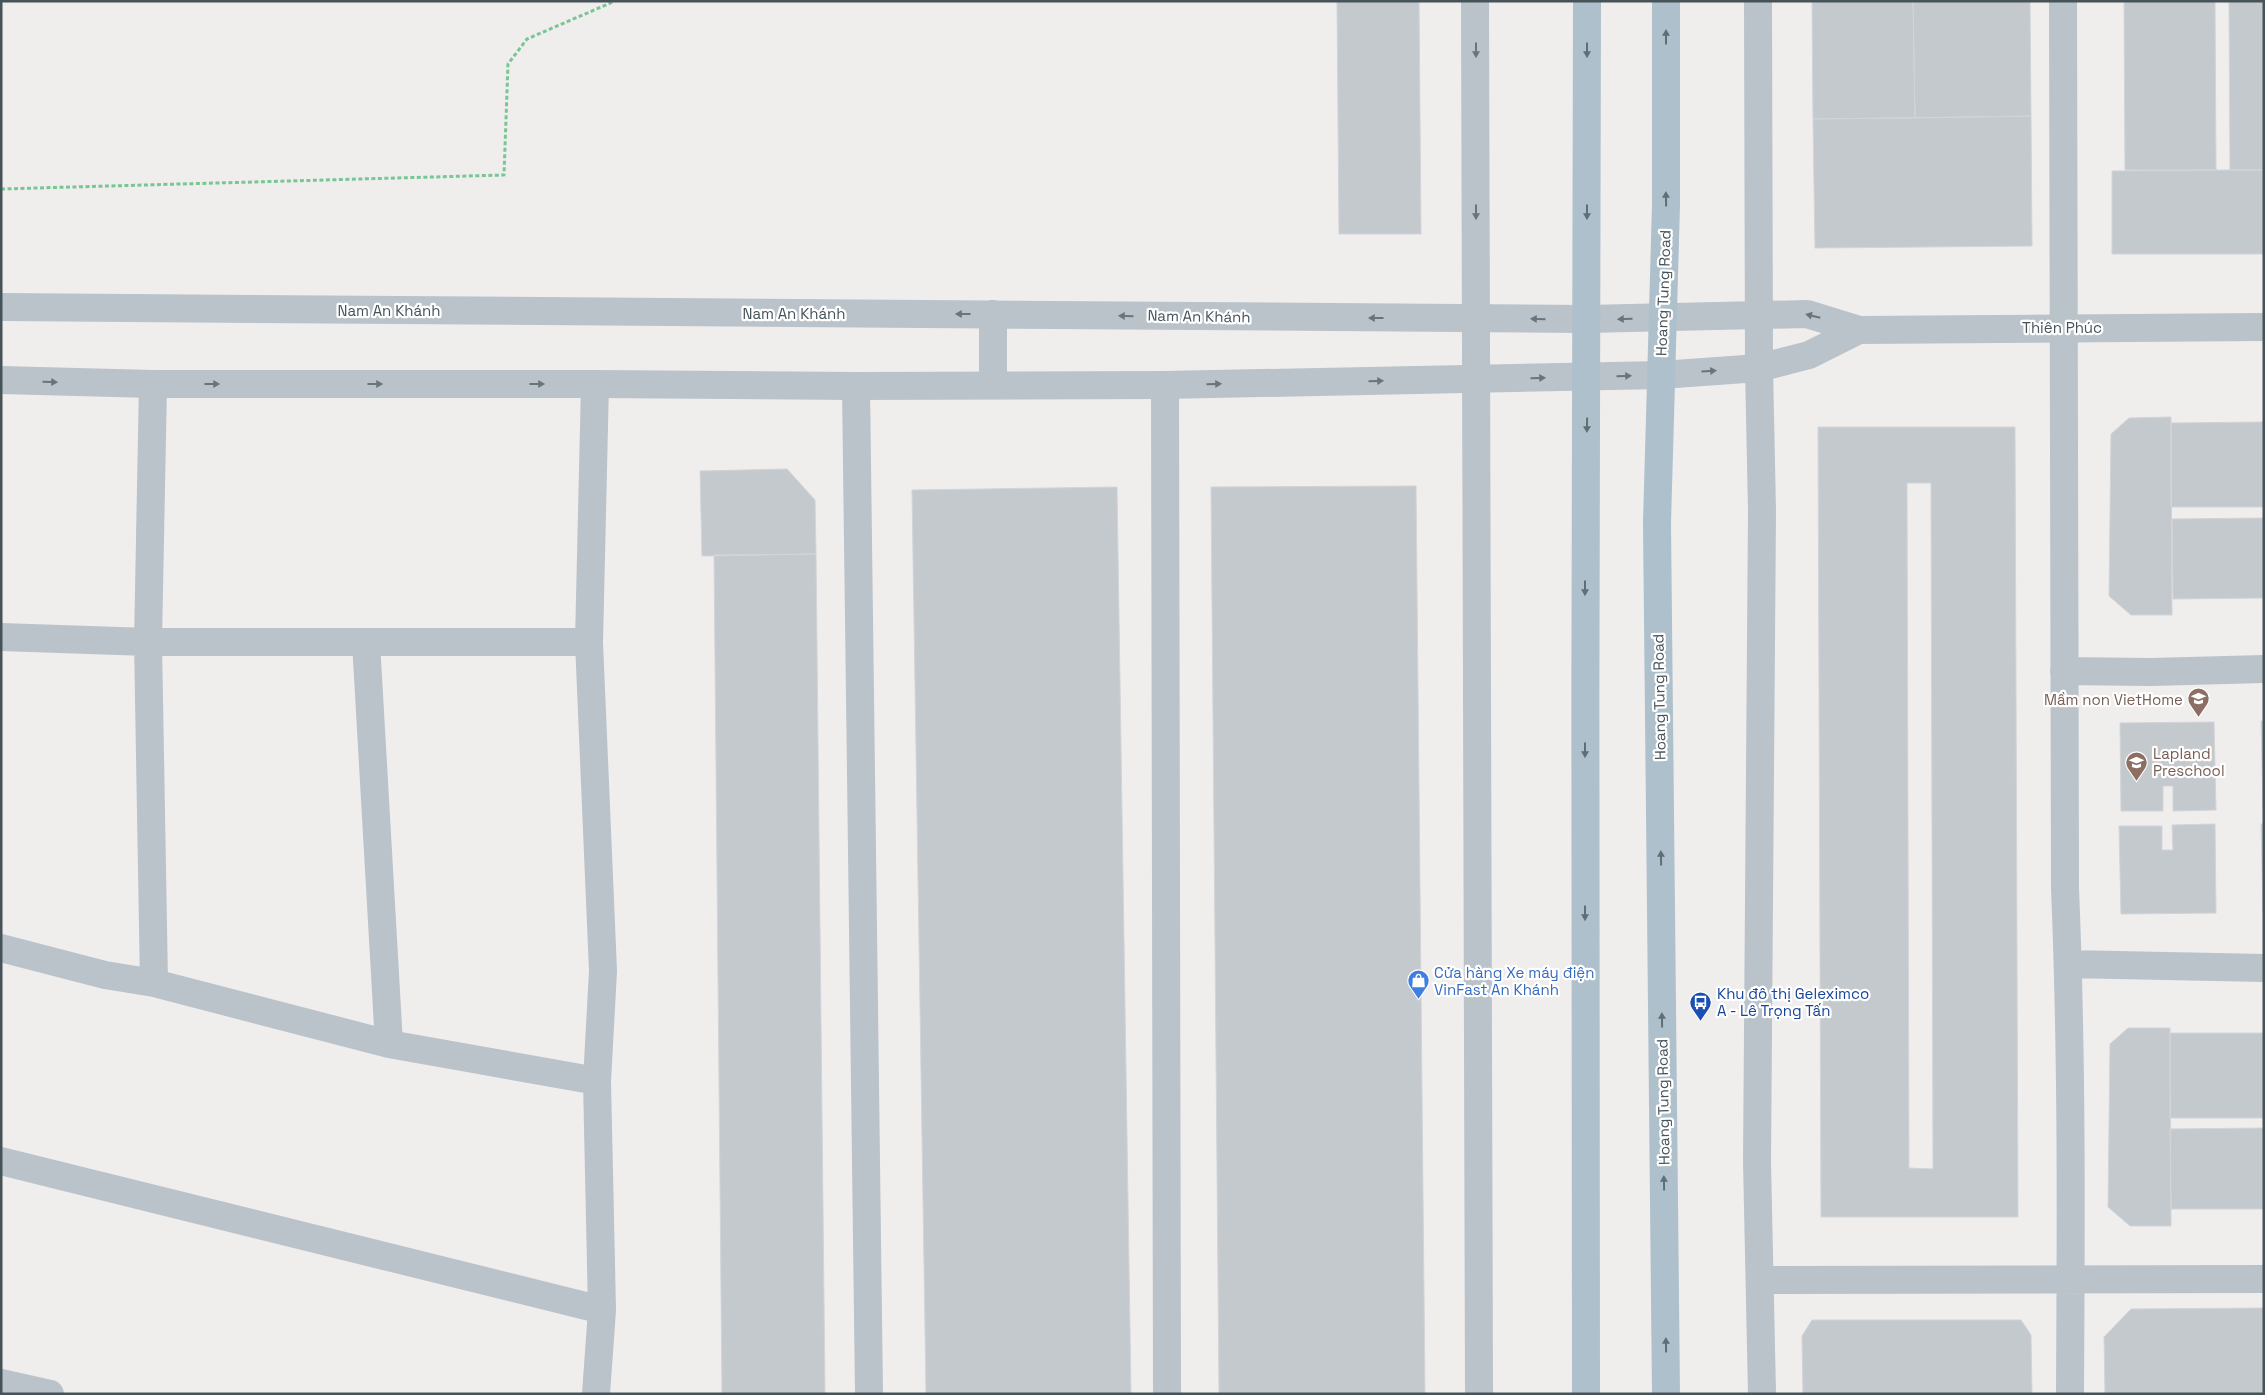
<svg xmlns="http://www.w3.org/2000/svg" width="2265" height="1395" viewBox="0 0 2265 1395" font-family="'Space Grotesk',sans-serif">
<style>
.building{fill:#c4c9cd;stroke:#d1d4d8;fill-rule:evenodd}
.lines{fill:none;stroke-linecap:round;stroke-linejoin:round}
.path{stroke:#77c795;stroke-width:3;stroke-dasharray:4 2.5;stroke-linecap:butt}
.minor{stroke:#b9c3c9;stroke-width:28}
.tertiary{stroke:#b9c3c9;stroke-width:28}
.primary{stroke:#aec0cb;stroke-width:28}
.oneway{fill:#606e76}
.oneway2{fill:#68757b}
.labels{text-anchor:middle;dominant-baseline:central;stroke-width:4.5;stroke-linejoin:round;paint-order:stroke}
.street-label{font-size:15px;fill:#465359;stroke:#fff}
.education-label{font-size:15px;fill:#785e54;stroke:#fff;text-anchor:end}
.shop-label{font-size:15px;fill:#366cbe;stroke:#fff;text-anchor:start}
.transit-label{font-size:15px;fill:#164399;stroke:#fff;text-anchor:start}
</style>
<rect width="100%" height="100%" fill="#f0eded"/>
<path class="building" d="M1337,1h82l2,233h-82z
M1812,1h101l2,117 -102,1z
M1913,1h117l1,115 -116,2z
M2124,1h91l1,169h-91z
M2229,1h35v169h-34z
M2031,116l1,130 -217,2 -2,-129z
M2230,170h34v84h-152v-83z
M2171,417l1,198h-41l-22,-19 2,-162 18,-16z
M2264,422v85h-93v-84z
M1818,427h197l3,790h-197zM1907,483h24l2,686 -24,-1z
M787,469l28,31 1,54 -114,2 -2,-85z
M1416,486l9,908h-206l-8,-907z
M1117,487l14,907h-205l-14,-904z
M2264,518v80l-91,1 -1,-80z
M816,554l9,840h-103l-8,-839z
M2261,721h3v88h-1z
M2214,722l2,88 -43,1v-25h-10v25h-42l-1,-88z
M2215,824l1,89 -95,1 -2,-88h43v24h11l-1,-25z
M2261,824h3v88h-1z
M2128,1028h42l1,198h-41l-22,-19 2,-163z
M2170,1033h94v85h-94z
M2264,1128v81h-93l-1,-80z
M2264,1308v86h-159l-1,-57 27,-28z
M1812,1320h209l10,15 1,59h-229l-1,-58z"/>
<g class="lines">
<path class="path" d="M1,189l503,-14 4,-111 19,-25 88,-38"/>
<path class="minor" d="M1475,1l4,1393
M1758,1l1,367 3,142 -5,651 5,233
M2063,1l2,887c7,168 6,337 5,506
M153,384l-5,258 6,341
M595,384l-6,258 14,329 -6,110 5,229 -6,84
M1165,385l2,1009
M856,386l13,1008
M1,637l147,5h441
M366,642l23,402
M2064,671l87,1 113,-3
M1,948l104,27 49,8 235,61 208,37
M2068,964l196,4
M1,1161l601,149
M1760,1280l504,-1
M1,1383l49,11"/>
<path class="tertiary" d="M1,307l1586,12 220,-5 52,16 405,-3
M1,380l152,4h442l261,2 309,-1 496,-10 98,-7 50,-13 50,-25
M993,385v-71"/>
<path class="primary" d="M1666,1v204l-9,318 9,871
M1586,1394c-1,-464 -1,-929 1,-1393"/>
</g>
<defs><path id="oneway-solid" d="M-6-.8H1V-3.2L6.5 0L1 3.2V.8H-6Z" transform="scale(1.25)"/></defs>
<g class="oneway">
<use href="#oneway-solid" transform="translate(1666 37) rotate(-90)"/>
<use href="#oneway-solid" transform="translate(1587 50) rotate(90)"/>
<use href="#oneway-solid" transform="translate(1666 199) rotate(-91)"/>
<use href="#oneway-solid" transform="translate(1587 212) rotate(90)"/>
<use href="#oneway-solid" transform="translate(1587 425) rotate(91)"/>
<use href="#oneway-solid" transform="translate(1585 588) rotate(90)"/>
<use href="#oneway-solid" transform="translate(1585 750) rotate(90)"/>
<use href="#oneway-solid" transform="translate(1661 858) rotate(-91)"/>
<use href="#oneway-solid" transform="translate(1585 913) rotate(90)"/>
<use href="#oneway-solid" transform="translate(1662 1020) rotate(-91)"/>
<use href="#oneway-solid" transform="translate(1664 1183) rotate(-91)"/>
<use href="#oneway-solid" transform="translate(1666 1345) rotate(-91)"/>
</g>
<g class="oneway2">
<use href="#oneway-solid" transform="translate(1476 50) rotate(90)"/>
<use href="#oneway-solid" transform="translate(1476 212) rotate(90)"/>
<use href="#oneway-solid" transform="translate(963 314) rotate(-180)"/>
<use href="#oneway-solid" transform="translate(1126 316) rotate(-179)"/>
<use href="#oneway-solid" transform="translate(1813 316) rotate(-166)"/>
<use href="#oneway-solid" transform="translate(1376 318) rotate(-180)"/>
<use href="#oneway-solid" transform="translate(1538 319) rotate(-179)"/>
<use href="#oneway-solid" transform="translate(1625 319) rotate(179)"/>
<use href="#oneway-solid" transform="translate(1709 371) rotate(-4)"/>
<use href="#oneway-solid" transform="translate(1624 376) rotate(-1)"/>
<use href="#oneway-solid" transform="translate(1538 378) rotate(-2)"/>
<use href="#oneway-solid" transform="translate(1376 381) rotate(-1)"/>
<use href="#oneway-solid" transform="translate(50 382) rotate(1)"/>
<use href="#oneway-solid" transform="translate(212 384)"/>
<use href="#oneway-solid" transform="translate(375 384)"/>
<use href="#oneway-solid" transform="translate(537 384)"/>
<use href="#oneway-solid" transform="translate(1214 384) rotate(-1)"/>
</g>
<defs>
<symbol id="school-pin" viewBox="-11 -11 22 30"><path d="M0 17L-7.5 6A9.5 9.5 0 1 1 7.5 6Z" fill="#8d6e63" stroke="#fff"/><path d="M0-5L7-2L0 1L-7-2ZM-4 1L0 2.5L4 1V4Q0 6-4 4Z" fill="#fff"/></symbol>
<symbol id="shop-pin" viewBox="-11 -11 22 30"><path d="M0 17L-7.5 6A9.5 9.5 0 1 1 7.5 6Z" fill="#3f7fe0" stroke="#fff"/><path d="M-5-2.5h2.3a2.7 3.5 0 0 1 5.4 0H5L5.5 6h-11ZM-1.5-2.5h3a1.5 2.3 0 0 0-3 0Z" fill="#fff"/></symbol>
<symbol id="bus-pin" viewBox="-11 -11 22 30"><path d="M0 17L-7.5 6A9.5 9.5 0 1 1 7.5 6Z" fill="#1a4fb4" stroke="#fff"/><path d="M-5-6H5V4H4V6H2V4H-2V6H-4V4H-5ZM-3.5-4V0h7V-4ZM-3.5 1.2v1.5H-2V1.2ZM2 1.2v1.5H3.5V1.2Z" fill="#fff"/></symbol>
</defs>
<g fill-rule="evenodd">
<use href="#school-pin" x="2186" y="686" width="25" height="34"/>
<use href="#school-pin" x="2124" y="750" width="25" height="34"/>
<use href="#shop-pin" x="1406" y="968" width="25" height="34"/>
<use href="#bus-pin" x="1688" y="990" width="25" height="34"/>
</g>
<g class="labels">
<g class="street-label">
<text transform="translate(1663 293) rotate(-88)">Hoang Tung Road</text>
<text x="389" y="310">Nam An Khánh</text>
<text x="794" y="313">Nam An Khánh</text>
<text transform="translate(1199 316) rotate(1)">Nam An Khánh</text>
<text x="2062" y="327">Thiên Phúc</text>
<text transform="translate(1659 697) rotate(-91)">Hoang Tung Road</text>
<text transform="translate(1663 1102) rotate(-91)">Hoang Tung Road</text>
</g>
<g class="education-label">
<text x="2183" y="699">Mầm non VietHome</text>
<text x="2153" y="753" text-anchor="start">Lapland<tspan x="2153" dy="17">Preschool</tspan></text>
</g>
<g class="shop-label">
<text x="1434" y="972">Cửa hàng Xe máy điện<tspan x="1434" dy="17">VinFast An Khánh</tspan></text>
</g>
<g class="transit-label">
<text x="1717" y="993">Khu đô thị Geleximco<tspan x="1717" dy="17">A - Lê Trọng Tấn</tspan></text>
</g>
</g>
<rect width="2265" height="1395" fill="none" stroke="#465359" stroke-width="5"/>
</svg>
